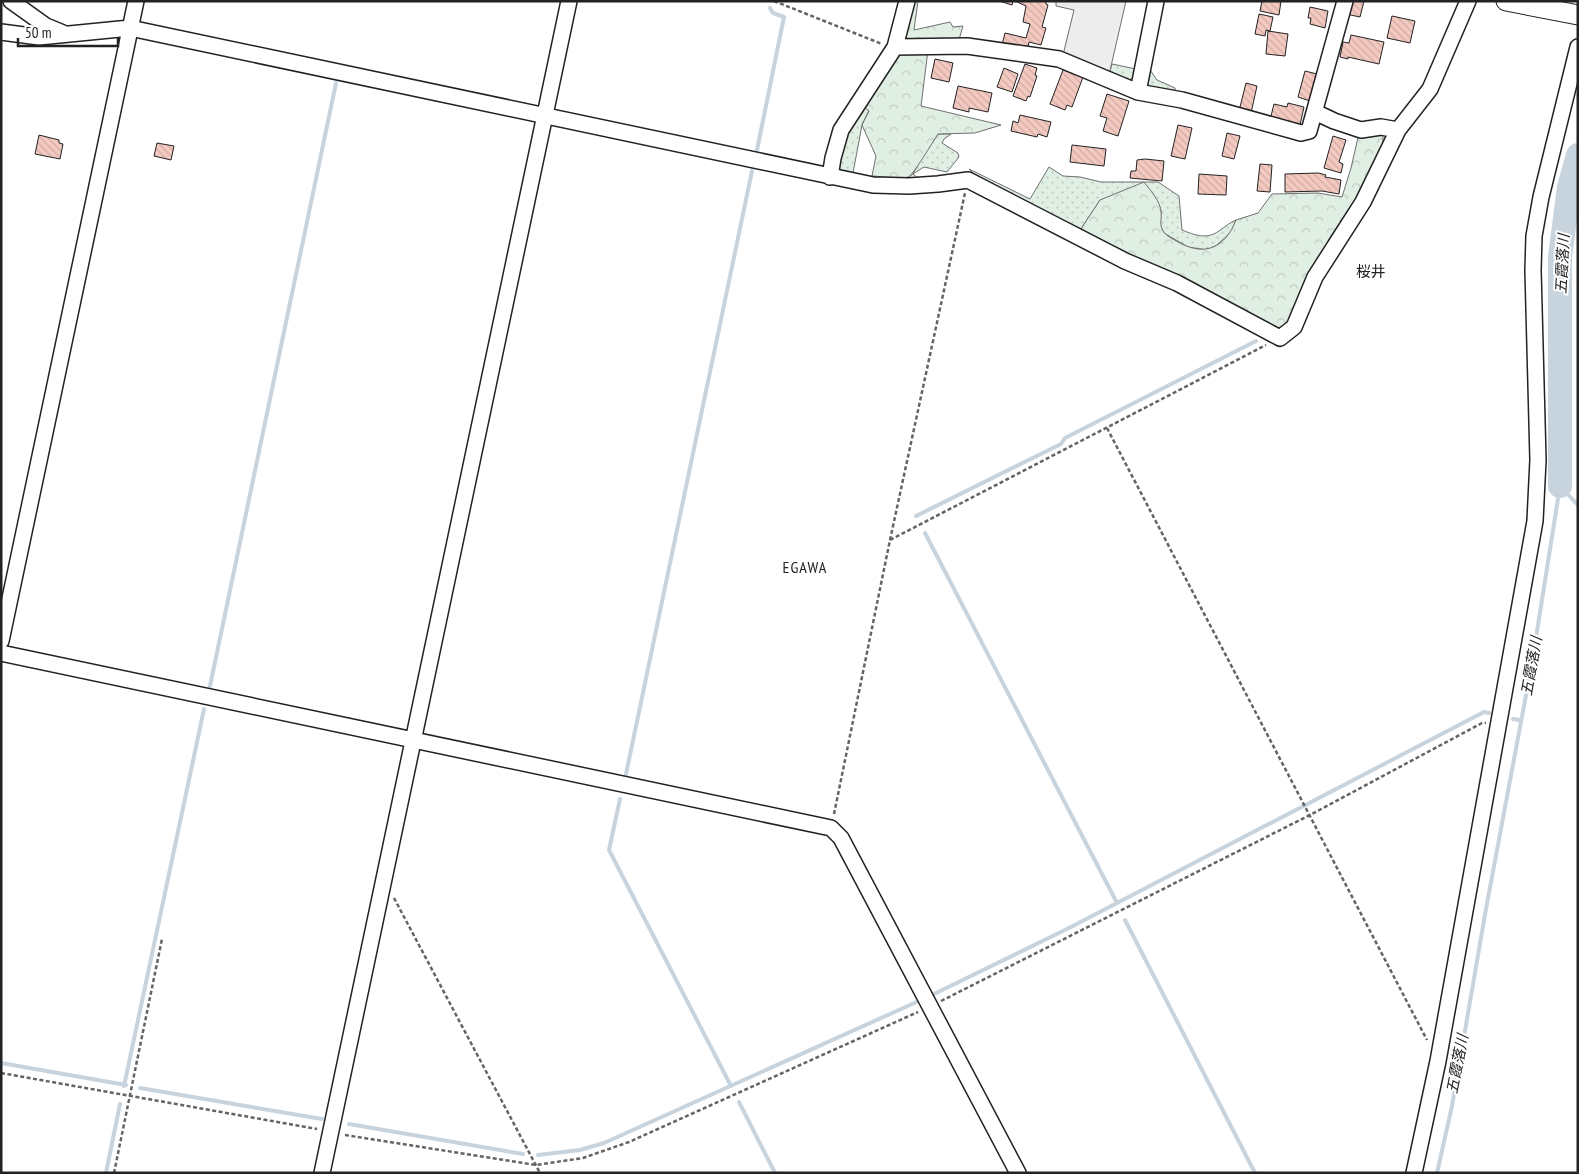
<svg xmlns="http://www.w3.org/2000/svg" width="1579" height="1174" viewBox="0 0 1579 1174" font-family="'PT Sans Narrow','Noto Sans JP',sans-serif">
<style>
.grass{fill:url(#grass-dots);stroke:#6f6f6f}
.forest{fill:url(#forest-crowns);stroke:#6f6f6f}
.parking{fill:#ededed;stroke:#6f6f6f}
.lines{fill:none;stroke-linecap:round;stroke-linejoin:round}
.stream{stroke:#c7d3dd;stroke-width:4}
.river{stroke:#c7d3dd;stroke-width:24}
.building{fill:url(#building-back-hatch);stroke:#222}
.minor-casing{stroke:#222;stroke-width:18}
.major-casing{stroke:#222;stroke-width:21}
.path{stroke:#646464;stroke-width:2.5;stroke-dasharray:4 2.5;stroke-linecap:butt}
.minor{stroke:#fff;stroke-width:15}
.major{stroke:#fff;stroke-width:19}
.labels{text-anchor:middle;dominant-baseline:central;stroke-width:4;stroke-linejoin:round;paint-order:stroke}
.water-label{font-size:15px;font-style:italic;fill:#222;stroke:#fff}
.neighbourhood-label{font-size:15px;fill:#222;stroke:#fff}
.quarter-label{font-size:16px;letter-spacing:1px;fill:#222;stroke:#fff}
</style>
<defs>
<pattern id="grass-dots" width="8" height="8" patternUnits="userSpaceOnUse" patternTransform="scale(1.25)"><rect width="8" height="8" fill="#e0efe3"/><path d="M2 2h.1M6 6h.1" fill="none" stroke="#c0cdc2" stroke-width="1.8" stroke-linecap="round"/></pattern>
<pattern id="forest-crowns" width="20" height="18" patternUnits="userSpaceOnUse" patternTransform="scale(1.25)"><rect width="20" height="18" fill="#e0efe3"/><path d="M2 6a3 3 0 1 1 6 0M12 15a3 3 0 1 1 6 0" fill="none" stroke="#c0cdc2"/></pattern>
<pattern id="building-back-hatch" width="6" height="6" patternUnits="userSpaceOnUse" patternTransform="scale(1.25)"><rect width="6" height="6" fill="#f3c9c0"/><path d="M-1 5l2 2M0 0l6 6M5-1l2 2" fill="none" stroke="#d0aca5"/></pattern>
</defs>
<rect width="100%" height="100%" fill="#fff"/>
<path class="grass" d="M1112,64l24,5 -1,7 -7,5 -19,-6z
M1148,67l9,13 18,8v7l-25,-7 -3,-6z
M862,105l7,5 -7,15 -9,48 9,4 45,1 6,-4 8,-15 17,-25h13l-7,5 -2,4 16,10 1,4 -12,15 -23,-5 -11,7 10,8 -82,-7c-11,-23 9,-50 21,-70z
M1049,167l14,9 17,1 21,5h57l21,14 3,34c13,5 24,10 37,1 7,-5 10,-8 17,-11l-4,11 -15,14 -10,5 -19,-3 -24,-14 -4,-8 1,-15 -61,-10 -19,29 -102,-50 -10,-10 61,30z"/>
<path class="forest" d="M911,1h7l-4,29 36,-8 3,5 10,-1 -5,17 -54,-4z
M928,50l-7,56 80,19 -26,8 -37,1c-5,7 -25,42 -30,43 -7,3 -28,-1 -36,-1l4,-20 -14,-31 7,-14 -7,-6 34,-48 9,-5z
M1379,130l4,7v9l-16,35 -38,58 -32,78 -14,10 -8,1 -194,-99 19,-29 44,-18c6,8 17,20 17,30 1,7 -2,12 2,19 3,5 10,8 15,11 27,15 47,6 58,-22l22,-7 14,-19 46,-1 24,4 9,-29 8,-35z"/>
<path class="parking" d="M1056,1h70l-17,74 -46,-20 11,-45 -18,-4z"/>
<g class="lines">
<path class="stream" d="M757,150l27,-133 -11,-4 -3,-5
M1560,486l18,19
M916,516l145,-72 4,-6 191,-97
M925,533l192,370
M210,686l126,-603
M1513,719l7,1
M626,774l126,-603
M620,799l-11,51 122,236
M1125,920l130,253
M928,997l143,-70 413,-215 5,1
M1,1063l125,22
M124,1086l80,-377
M140,1088l182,31
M739,1102l36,71
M349,1124l174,30
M538,1155l42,-5 24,-7 317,-143
M106,1173l14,-69
M1437,1173l15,-67 34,-197 46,-246 28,-177"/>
<path class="river" d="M1560,486v-229l9,-70 9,-32"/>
</g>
<path class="building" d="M999,1h14l-1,4z
M1015,1h31v3l2,1 -6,22 4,1 -5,17 -12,-3 -2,10 -25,-7 3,-12 21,5 4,-14 -7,-2 3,-16z
M1262,1h19l-2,14 -19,-4z
M1349,1h15l-4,16 -14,-3z
M1310,7l18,4 -3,17 -15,-4 1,-6h-3z
M1259,14l14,3 -3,14 -4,-1 -1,6 -10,-2z
M1392,16l23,5 -5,22 -23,-5z
M1268,31l20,3 -3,22 -19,-2z
M1351,35l33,7 -5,22 -31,-7v2l-8,-2 3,-15 6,1z
M935,59l18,4 -4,19 -18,-4z
M1025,64l12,4 -2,7 2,1 -7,21 -2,-1 -2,5 -13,-5z
M1004,68l14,6 -6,18 -15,-5z
M1063,70l20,7 -11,30 -5,-2 -2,5 -15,-6z
M1305,71l12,3 -7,27 -12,-4z
M1246,83l11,3 -6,27 -12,-2z
M958,86l34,7 -4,19 -19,-4v4l-16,-4z
M1107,94l22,7 -11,35 -15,-5 4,-13 -7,-2z
M1288,103l16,4 -4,18 -30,-5 4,-16 13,3z
M1020,115l31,7 -4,15 -9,-3 -1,3 -26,-6 2,-10 5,2z
M1178,125l14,3 -7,31 -14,-3z
M1227,133l13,3 -6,23 -12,-3z
M39,135l20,5v3l4,1 -3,15 -25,-5z
M1333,136l13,4 -7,22 4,2 -2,9 -17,-5z
M157,143l17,3 -3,14 -17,-4z
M1072,145l34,4 -2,17 -34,-4z
M1145,159l19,2 -2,20 -32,-3 1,-7h5l1,-11z
M1260,164l12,1 -2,27 -13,-1z
M1318,173l8,2 -1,2 16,3 -2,14 -17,-3 -37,1v-18z
M1199,174l28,2 -1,19 -28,-1z"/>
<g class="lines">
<defs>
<path id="minor" d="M11,1l35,25 17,7
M1,32l38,5 91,-9 743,157 36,1 29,-2 30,-4 157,81 52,22 103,55 14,-11 21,-50 48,-75 35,-72 32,-41 38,-88
M895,47l72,-1 92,13 79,33 44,8 119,33 8,-2 36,-130
M1138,92l18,-91
M1315,112l19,9 27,9 20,-3 17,3
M830,177l3,-19 8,-28 54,-83 12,-46
M1,641l135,-640
M1,653l830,175 10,10 177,335
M322,1173l247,-1172
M1414,1173l24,-112 97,-540 3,-61 -5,-190 1,-34 7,-39 37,-150"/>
<path id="major" d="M1506,1l72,14"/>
</defs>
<use href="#minor" class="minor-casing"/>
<use href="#major" class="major-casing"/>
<path class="path" d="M774,1l108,43
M1107,428l320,612
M890,540l376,-195
M834,814l56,-274 75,-347
M394,898l146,275
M941,1001l369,-186 172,-92h4
M1,1073l316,56
M345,1135l191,30 47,-7 46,-16 289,-130
M114,1173l48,-234"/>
<use href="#minor" class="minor"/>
<use href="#major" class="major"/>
</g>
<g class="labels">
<g class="water-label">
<text transform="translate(1562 264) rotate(-87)">五霞落川</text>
<text transform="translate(1531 666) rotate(-80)">五霞落川</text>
<text transform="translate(1457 1064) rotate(-79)">五霞落川</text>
</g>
<g class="neighbourhood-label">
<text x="1371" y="271">桜井</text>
</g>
<g class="quarter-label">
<text x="805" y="567">EGAWA</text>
</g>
</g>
<rect width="1579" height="1174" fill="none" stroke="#222222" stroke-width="5"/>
<path d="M18 38v8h100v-8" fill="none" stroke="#222222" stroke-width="2.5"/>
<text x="25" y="38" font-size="15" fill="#222222" stroke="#ffffff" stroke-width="4" paint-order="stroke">50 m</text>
</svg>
